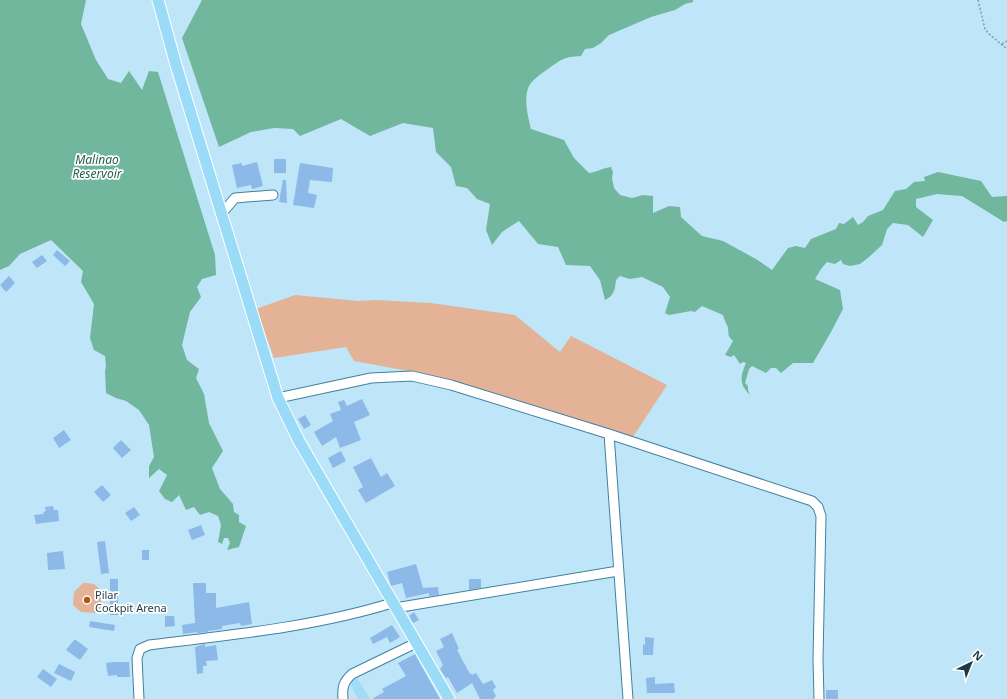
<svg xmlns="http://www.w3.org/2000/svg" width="1007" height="699" viewBox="0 0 1007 699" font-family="'Noto Sans',sans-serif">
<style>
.built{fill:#a1dcf9}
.green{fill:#e3b297}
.water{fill:#70b79e}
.building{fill:#8cb9e7}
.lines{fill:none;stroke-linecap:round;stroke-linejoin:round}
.minor-casing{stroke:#41819e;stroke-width:11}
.major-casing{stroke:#fff;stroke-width:13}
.path{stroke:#7d9eb0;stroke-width:1.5;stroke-dasharray:2 2;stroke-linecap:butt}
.minor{stroke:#fff;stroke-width:9}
.major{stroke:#9adcf8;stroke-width:11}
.poi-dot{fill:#b6560e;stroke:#fff;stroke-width:1.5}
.labels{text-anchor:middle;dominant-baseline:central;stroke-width:3.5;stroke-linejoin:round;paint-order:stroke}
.poi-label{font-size:11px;fill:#1e3946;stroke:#fff;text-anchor:start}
.water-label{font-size:12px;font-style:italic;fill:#255e4c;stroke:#fff}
</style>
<rect width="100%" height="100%" fill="#bfe5f9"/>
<path class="built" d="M357,678l13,21h-12l-10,-19z"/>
<path class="green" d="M295,295l63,6 18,-1 55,3 84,12 45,37 11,-16 96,49 -36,55 -212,-67 -65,-12 -8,-14 -72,11 -18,-49z
M83,583c18,-1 19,9 18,24l-5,6 -15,-1 -8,-7 1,-13z"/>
<path class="water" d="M0,0h86l-5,24 15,36 12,19 13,4 8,-12 13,19 7,-19 9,1 57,183 1,20 -14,4 -5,8 4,10 -11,15 -8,33 5,15 12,9 -3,9 8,16 5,29 14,28 -11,17 8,21 13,15 1,8 5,3v7l7,4 -7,21 -12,3 3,-7 -2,-5h-4l-2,6 -4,-2 3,-17 -3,-9 -9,-4 -9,3 -6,-8 -8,3 -7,-15 -7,7 -7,-3 -6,-8 8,-16 -8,-6 -10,9v-12l5,-9 -5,-32 -10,-15 -13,-9 -10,-3 -10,-5 -1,-22 1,-5 -1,-10 -11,-6 -4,-12 4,-34 -13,-22 2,-11 -32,-31 -31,14 -11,12 -9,4z
M202,0h491v2l-8,2 -10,6 -24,7 -42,18 -8,8 -8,5 -8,1 -4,7c-18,1 -19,3 -33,13 -6,4 -13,9 -17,14 -9,11 -3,34 0,46l33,11 10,18 15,15c8,-1 14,-5 22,-6l2,5 -1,6 2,10 6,7 12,3 11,-3 10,1v17l16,-7 11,1 1,10 21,19 21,5 33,18 16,11 16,-22 8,-2 9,2 6,-9 25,-10 3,-6 5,1 9,-7 5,8 5,-3 5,-6 15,-6 12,-19 11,-2 8,-7 11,-1 -1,-4 14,-5 43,9 11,16 15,-1v25l-3,1 -42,-26 -25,-2 -21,5v8l17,13 -10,17 -15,-12 -15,-2 -6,6 -5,16 -13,12 -9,7 -10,2 -7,-2 -2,-4 -6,4 -8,-2 -6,7 -6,10 25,11 3,19 -12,23 -18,31h-20l-12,10 -5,-5h-5l-5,5 -14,-7 -3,3 -4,14 3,3v4l2,5c-11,-11 -10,-18 -4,-32l-3,-1 -3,2 -6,-9 -3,2 -6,-2 8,-14c-6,-6 -4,-5 -5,-13 -1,-4 -4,-8 -5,-13l-21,-9 -7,6 -4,-1 -22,4 -4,-2 5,-16 -7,-10 -21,-10 -12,2 -10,-3 -4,4c-1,9 -2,16 -11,20l-5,-20 -10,-14 -24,-1 -8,-18 -20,-3 -19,-23 -17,11 -10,13 -6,-15 4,-26 -13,-5 -10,-11 -11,-2 -5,-19 -15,-15 -3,-24 -30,-5 -33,13 -29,-17 -41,17 -7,-7 -19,-1 -23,4 -32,15 -37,-109z"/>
<path class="building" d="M274,159h12v14h-12z
M257,162l6,24 -11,3 -1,-4 -14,3 -5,-23 10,-2v3z
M300,163l33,5 -1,14 -22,-2 -2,13 9,2 -3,13 -21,-3z
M283,180h3l1,23 -8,-1z
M57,250l13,11 -5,5 -12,-11z
M42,255l5,6 -10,7 -5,-6z
M9,276l6,7 -9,9 -6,-7z
M362,399l8,16 -16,7 7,18 -21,8 -4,-11 -14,9 -8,-14 19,-11 -3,-7 11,-4 -3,-8 6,-2 3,6z
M305,415l6,10 -7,4 -6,-10z
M64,430l7,10 -12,8 -6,-10z
M121,440l10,10 -9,8 -9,-10z
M341,451l5,10 -13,7 -5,-10z
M371,458l10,19 6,-4 8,13 -29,17 -8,-13 5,-3 -10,-20z
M102,485l9,10 -8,7 -9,-10z
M53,506l1,4h4l1,11 -23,3 -2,-9 10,-1 -1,-2 3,-1 -1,-4z
M134,507l6,8 -9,6 -6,-8z
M201,525l4,10 -13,5 -4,-10z
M105,541l4,32 -8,1 -4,-32z
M142,550h7v10h-7z
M63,551l2,18 -17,1 -1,-17z
M416,564l7,24 15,-1 1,8 -10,1v-3l-23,5 -4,-15 -11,3 -4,-14z
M110,579h8v36h-8z
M469,579h12v9l-12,2z
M193,583h13v10h10v15l33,-6 3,22 -11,2 -1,-3 -18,3v3l-14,2v1l-11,1v-1l-14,2 -1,-9 13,-2z
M414,612l5,8 -6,3 -4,-7z
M165,616h9l1,10 -10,1z
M90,621l25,4 -1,6 -25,-4z
M392,625l8,12 -10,6 -3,-6 -14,7 -3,-6z
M452,633l7,16 -2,1 13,24 1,-1 1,2 4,-2 7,11 9,-4 4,7 -3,3 3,6 -3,3h-13l-8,-16 -15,10 -9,-16 -2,1 -6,-9 3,-4 -7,-14 8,-4 -4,-8z
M645,637l9,1 -1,17h-10v-11l2,1z
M74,640h2l12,9 -8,11 -14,-10z
M205,644v3l11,-2 2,15 -12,1 1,5h-4v7l-6,1 -2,-27z
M415,654l25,45h-68l12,-7 -2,-3 24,-13 -8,-13z
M114,662h15l1,15h-13v-2l-9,1 -2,-13z
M59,664l16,8 -4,9 -17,-8z
M43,669l14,10 -6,8 -14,-10z
M655,677v7l19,-1 1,10h-28l-1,-15z
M826,690h12v9h-12z"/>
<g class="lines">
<defs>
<path id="minor" d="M222,213l13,-15 38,-3
M278,398l93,-20 41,-2 39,9 158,49 203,67 6,6 3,9 -3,143 1,40
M609,434l19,265
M395,608l223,-37
M139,699l-2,-41 3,-9 9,-4c82,-10 165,-18 243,-42
M343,699c-1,-11 0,-17 9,-25l64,-31"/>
<path id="major" d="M158,0l18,65 102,333 21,43 150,258"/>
</defs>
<use href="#minor" class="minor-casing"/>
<use href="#major" class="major-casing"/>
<path class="path" d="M978,0l7,29 4,5 18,15
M1002,44l5,-3"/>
<use href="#minor" class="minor"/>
<use href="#major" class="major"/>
</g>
<circle class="poi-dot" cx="87" cy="600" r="4"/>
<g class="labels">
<g class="poi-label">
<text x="95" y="594">Pilar<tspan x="95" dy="13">Cockpit Arena</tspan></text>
</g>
<g class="water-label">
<text x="97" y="159">Malinao<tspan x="97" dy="14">Reservoir</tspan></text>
</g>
</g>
<g transform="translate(971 663) rotate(43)" stroke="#ffffff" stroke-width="3" paint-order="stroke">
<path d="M0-3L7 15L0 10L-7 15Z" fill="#1e3946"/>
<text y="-6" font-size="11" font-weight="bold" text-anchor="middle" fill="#1e3946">N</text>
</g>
</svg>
